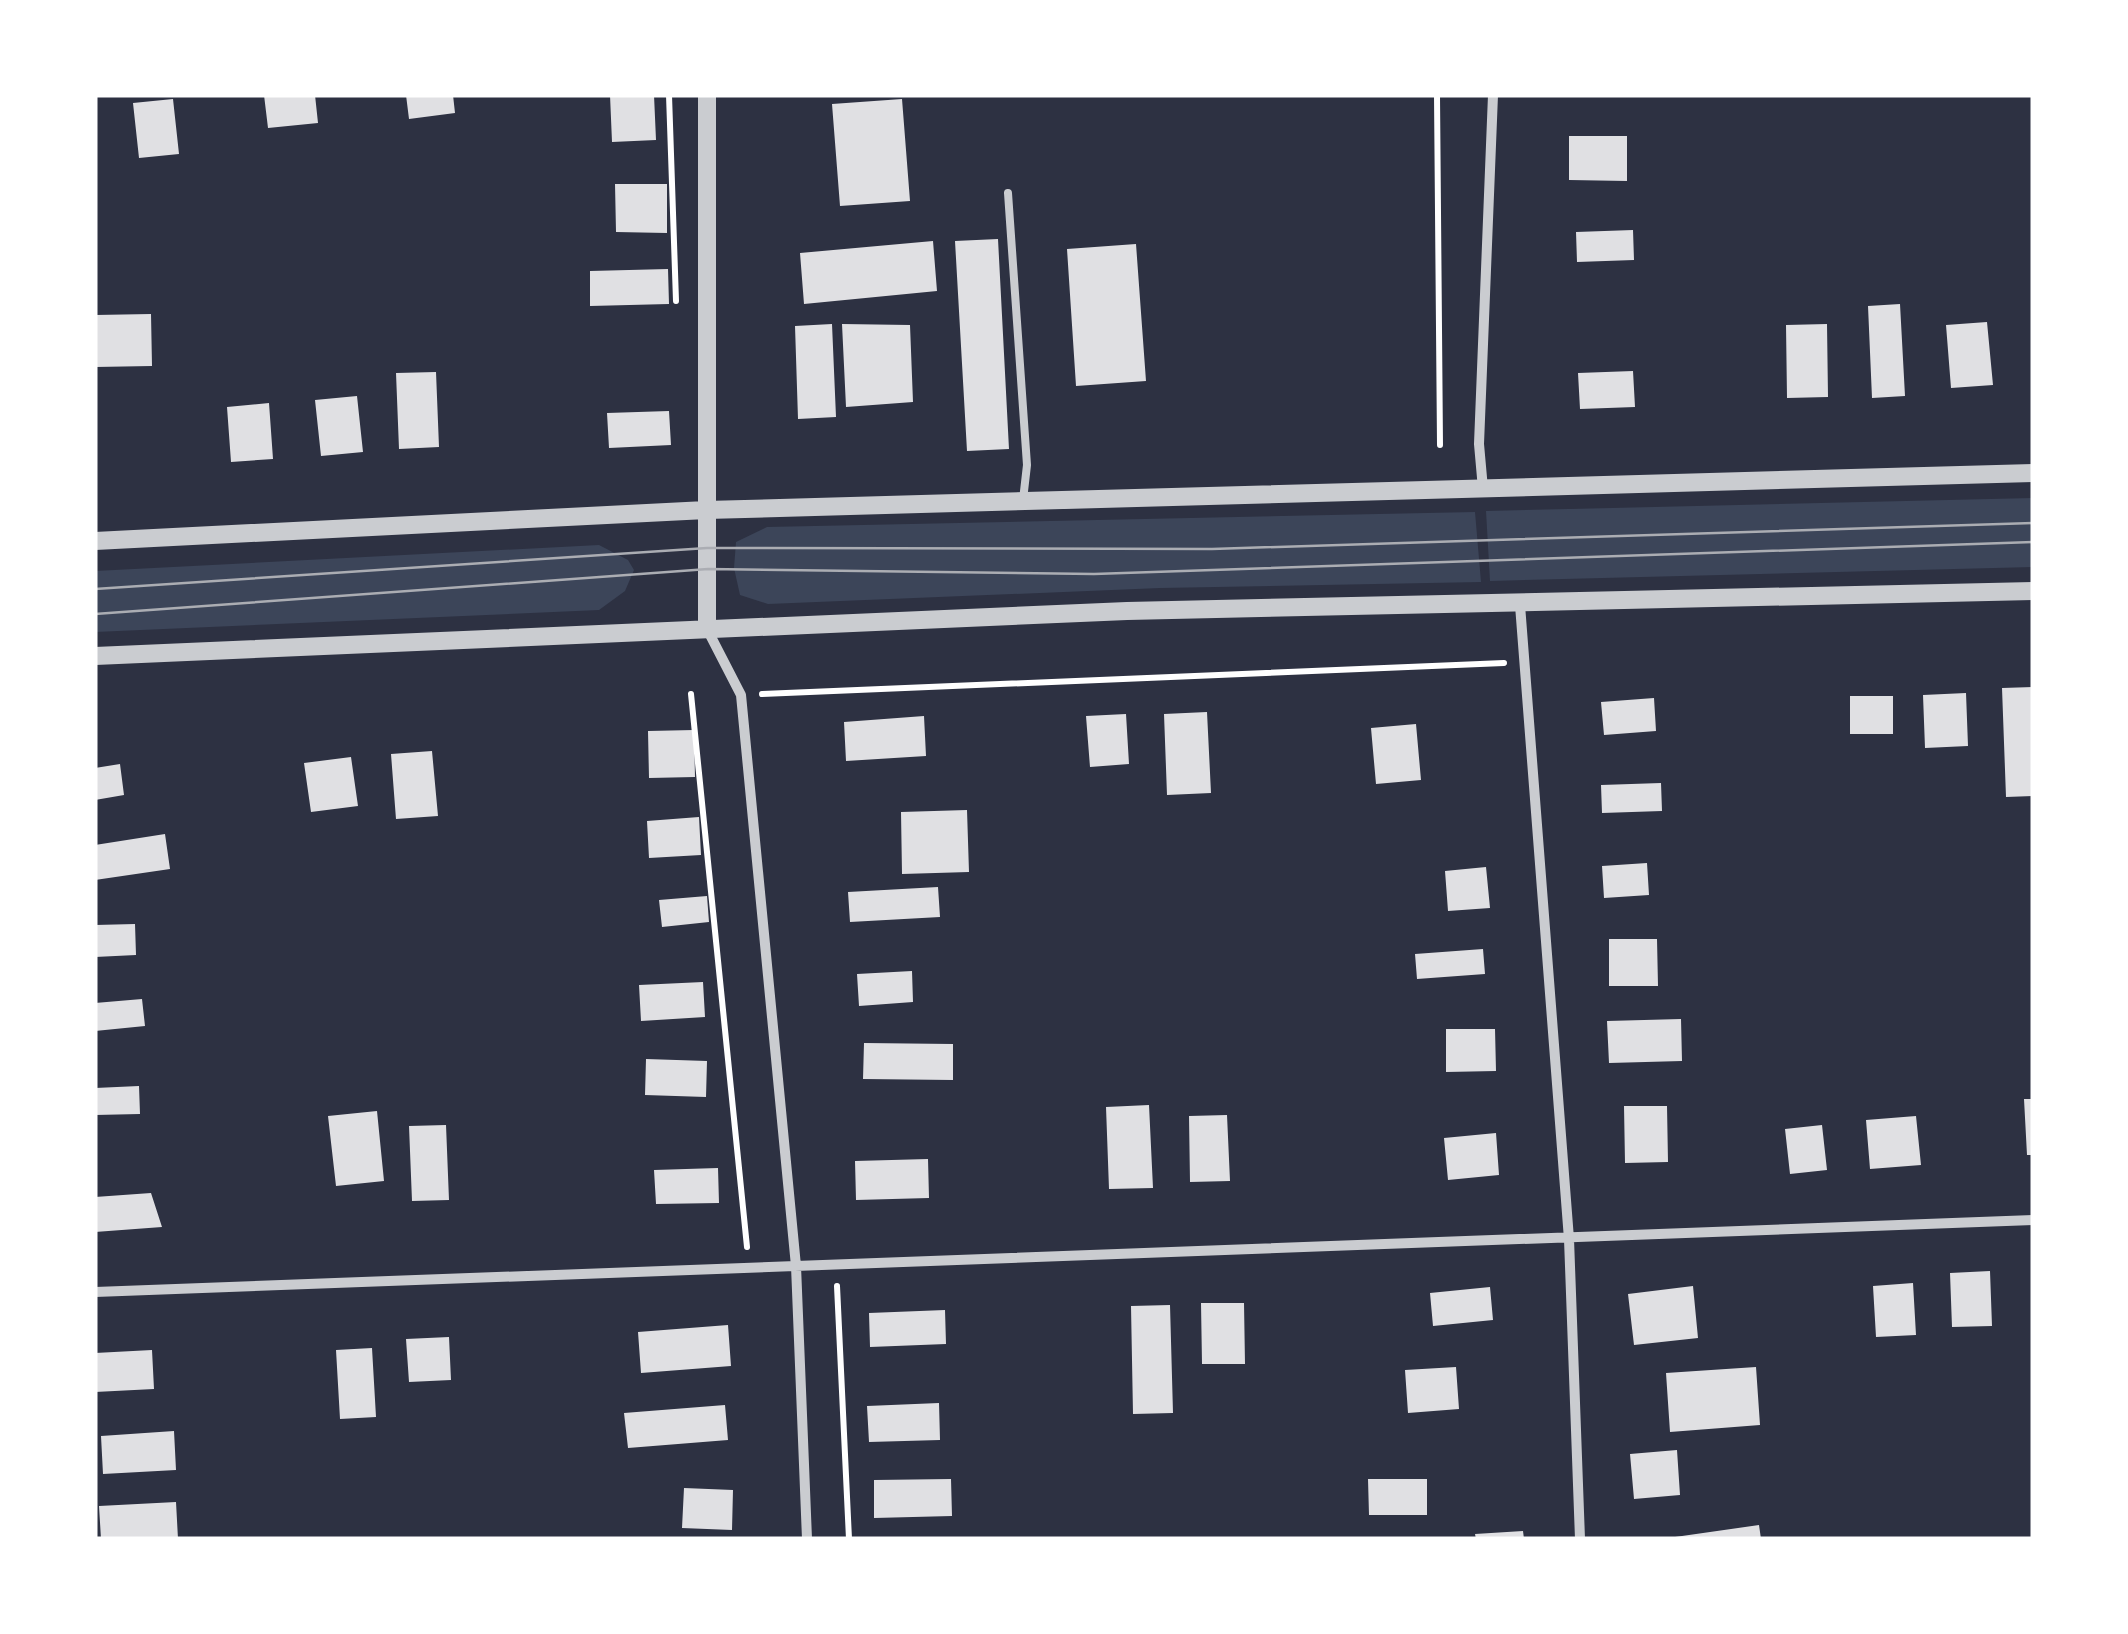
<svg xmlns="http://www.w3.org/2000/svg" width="2128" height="1634" viewBox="0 0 2128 1634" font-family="Arial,sans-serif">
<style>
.green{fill:#3c4559}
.building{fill:#e0e0e3}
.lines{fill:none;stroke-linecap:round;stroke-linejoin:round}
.path{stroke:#fff;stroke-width:6}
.service{stroke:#caccd0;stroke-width:8}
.minor{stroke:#caccd0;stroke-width:10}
.tertiary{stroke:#caccd0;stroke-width:18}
.tram{stroke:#abadb3;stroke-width:2.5}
</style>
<rect width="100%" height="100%" fill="#2d3142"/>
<path class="green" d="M2033,498v69l-543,14 -4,-70z
M1475,512l6,70 -321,6 -392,16 -28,-9 -6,-27 2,-26 31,-15z
M599,545l29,15 6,10 -9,21 -26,19 -504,22v-61z"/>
<path class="building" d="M264,95h51l3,28 -50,5z
M406,95h47l2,18 -46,6z
M610,95h44l2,45 -44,2z
M173,99l6,55 -40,4 -6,-55z
M902,99l8,102 -70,5 -8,-102z
M1569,136h58v45l-58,-1z
M615,184h52v49l-51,-1z
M1633,230l1,30 -57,2 -1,-30z
M998,239l11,210 -42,2 -12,-210z
M933,241l4,50 -133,13 -4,-51z
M1136,244l10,137 -70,5 -9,-137z
M668,269l1,35 -79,2v-35z
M1900,304l5,92 -33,2 -4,-92z
M151,314l1,52 -57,1v-52z
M1987,322l6,63 -42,3 -5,-63z
M832,324l4,93 -38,2 -3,-93z
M842,324l68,1 3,77 -67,5z
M1827,324l1,73 -41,1 -1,-73z
M1633,371l2,36 -55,2 -2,-36z
M436,372l3,75 -40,2 -3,-76z
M357,396l6,56 -42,4 -6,-56z
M269,403l4,56 -42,3 -4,-55z
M669,411l2,34 -62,3 -2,-35z
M2033,687v109l-27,1 -4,-109z
M1966,693l2,53 -43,2 -2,-53z
M1850,696h43v38h-43z
M1654,698l2,33 -52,4 -3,-33z
M1207,712l4,81 -44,2 -3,-81z
M1126,714l3,50 -39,3 -4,-51z
M924,716l2,40 -80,5 -2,-39z
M1416,724l5,56 -45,4 -5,-56z
M694,730l1,47 -46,1 -1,-47z
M432,751l6,65 -42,3 -5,-65z
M351,757l7,49 -47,6 -7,-49z
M120,764l4,31 -29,5v-32z
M1661,783l1,28 -60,2 -1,-28z
M967,810l2,62 -67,2 -1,-62z
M699,817l2,38 -52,3 -2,-37z
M165,834l5,35 -75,11v-35z
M1647,863l2,32 -45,3 -2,-32z
M1486,867l4,41 -42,3 -3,-40z
M938,887l2,30 -90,5 -2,-30z
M707,896l2,26 -47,5 -3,-27z
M135,924l1,31 -41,2v-32z
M1609,939h48l1,47h-49z
M1483,949l2,25 -68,5 -2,-25z
M912,971l1,31 -54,4 -2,-32z
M703,982l2,35 -64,4 -2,-36z
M142,999l3,27 -50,5v-28z
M1681,1019l1,42 -73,2 -2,-42z
M1446,1029h49l1,42 -50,1z
M864,1043l89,1v36l-90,-1z
M646,1059l61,2 -1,36 -61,-2z
M139,1086l1,28 -45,1v-27z
M2024,1099h9v56h-6z
M1149,1105l4,83 -44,1 -3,-82z
M1624,1106h43l1,56 -43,1z
M377,1111l7,70 -48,5 -8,-70z
M1227,1115l3,66 -40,1 -1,-66z
M1916,1116l5,49 -51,4 -4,-49z
M446,1125l3,75 -37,1 -3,-75z
M1822,1125l5,45 -37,4 -5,-45z
M1496,1133l3,42 -51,5 -4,-42z
M928,1159l1,39 -73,2 -1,-39z
M718,1168l1,35 -63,1 -2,-34z
M151,1193l11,34 -67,5v-35z
M1990,1271l2,55 -40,1 -2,-54z
M1913,1283l3,52 -40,2 -3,-51z
M1693,1286l5,52 -64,7 -6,-51z
M1490,1287l3,33 -60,6 -3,-33z
M1201,1303h43l1,61h-43z
M1170,1305l3,108 -40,1 -2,-108z
M945,1310l1,34 -76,3 -1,-34z
M728,1325l3,41 -90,7 -3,-41z
M449,1337l2,43 -42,2 -3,-43z
M372,1348l4,69 -36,2 -4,-69z
M152,1350l2,39 -59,3v-39z
M1456,1367l3,42 -51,4 -3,-43z
M1756,1367l4,58 -90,7 -4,-59z
M939,1403l1,37 -71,2 -2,-36z
M725,1405l3,35 -100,8 -4,-35z
M174,1431l2,39 -73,4 -2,-38z
M1677,1450l3,45 -46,4 -4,-45z
M951,1479l1,37 -78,2v-38z
M1368,1479h59v36h-58z
M684,1488l49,2 -1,40 -50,-2z
M176,1502l2,37h-77l-2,-33z
M1759,1525l2,14h-86v-2z
M1523,1531l1,8h-48l-1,-5z"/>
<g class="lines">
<path class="path" d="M669,95l7,206
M1437,95l3,350
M691,694l56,553
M762,694l742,-31
M837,1286l12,253"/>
<path class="service" d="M1008,193l19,272 -4,35"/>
<path class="minor" d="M1483,489l-4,-45 14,-349
M1520,605l49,634 11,300
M707,629l34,66 55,571 11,273
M95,1292l1938,-72"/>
<path class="tertiary" d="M95,541l611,-31 1327,-37
M707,628v-533
M95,656l1032,-45 906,-20"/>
<path class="tram" d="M95,589l612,-41 505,1 821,-26
M95,614l613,-45 386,5 939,-32"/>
</g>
<rect width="2128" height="1634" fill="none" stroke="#ffffff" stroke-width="195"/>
</svg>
